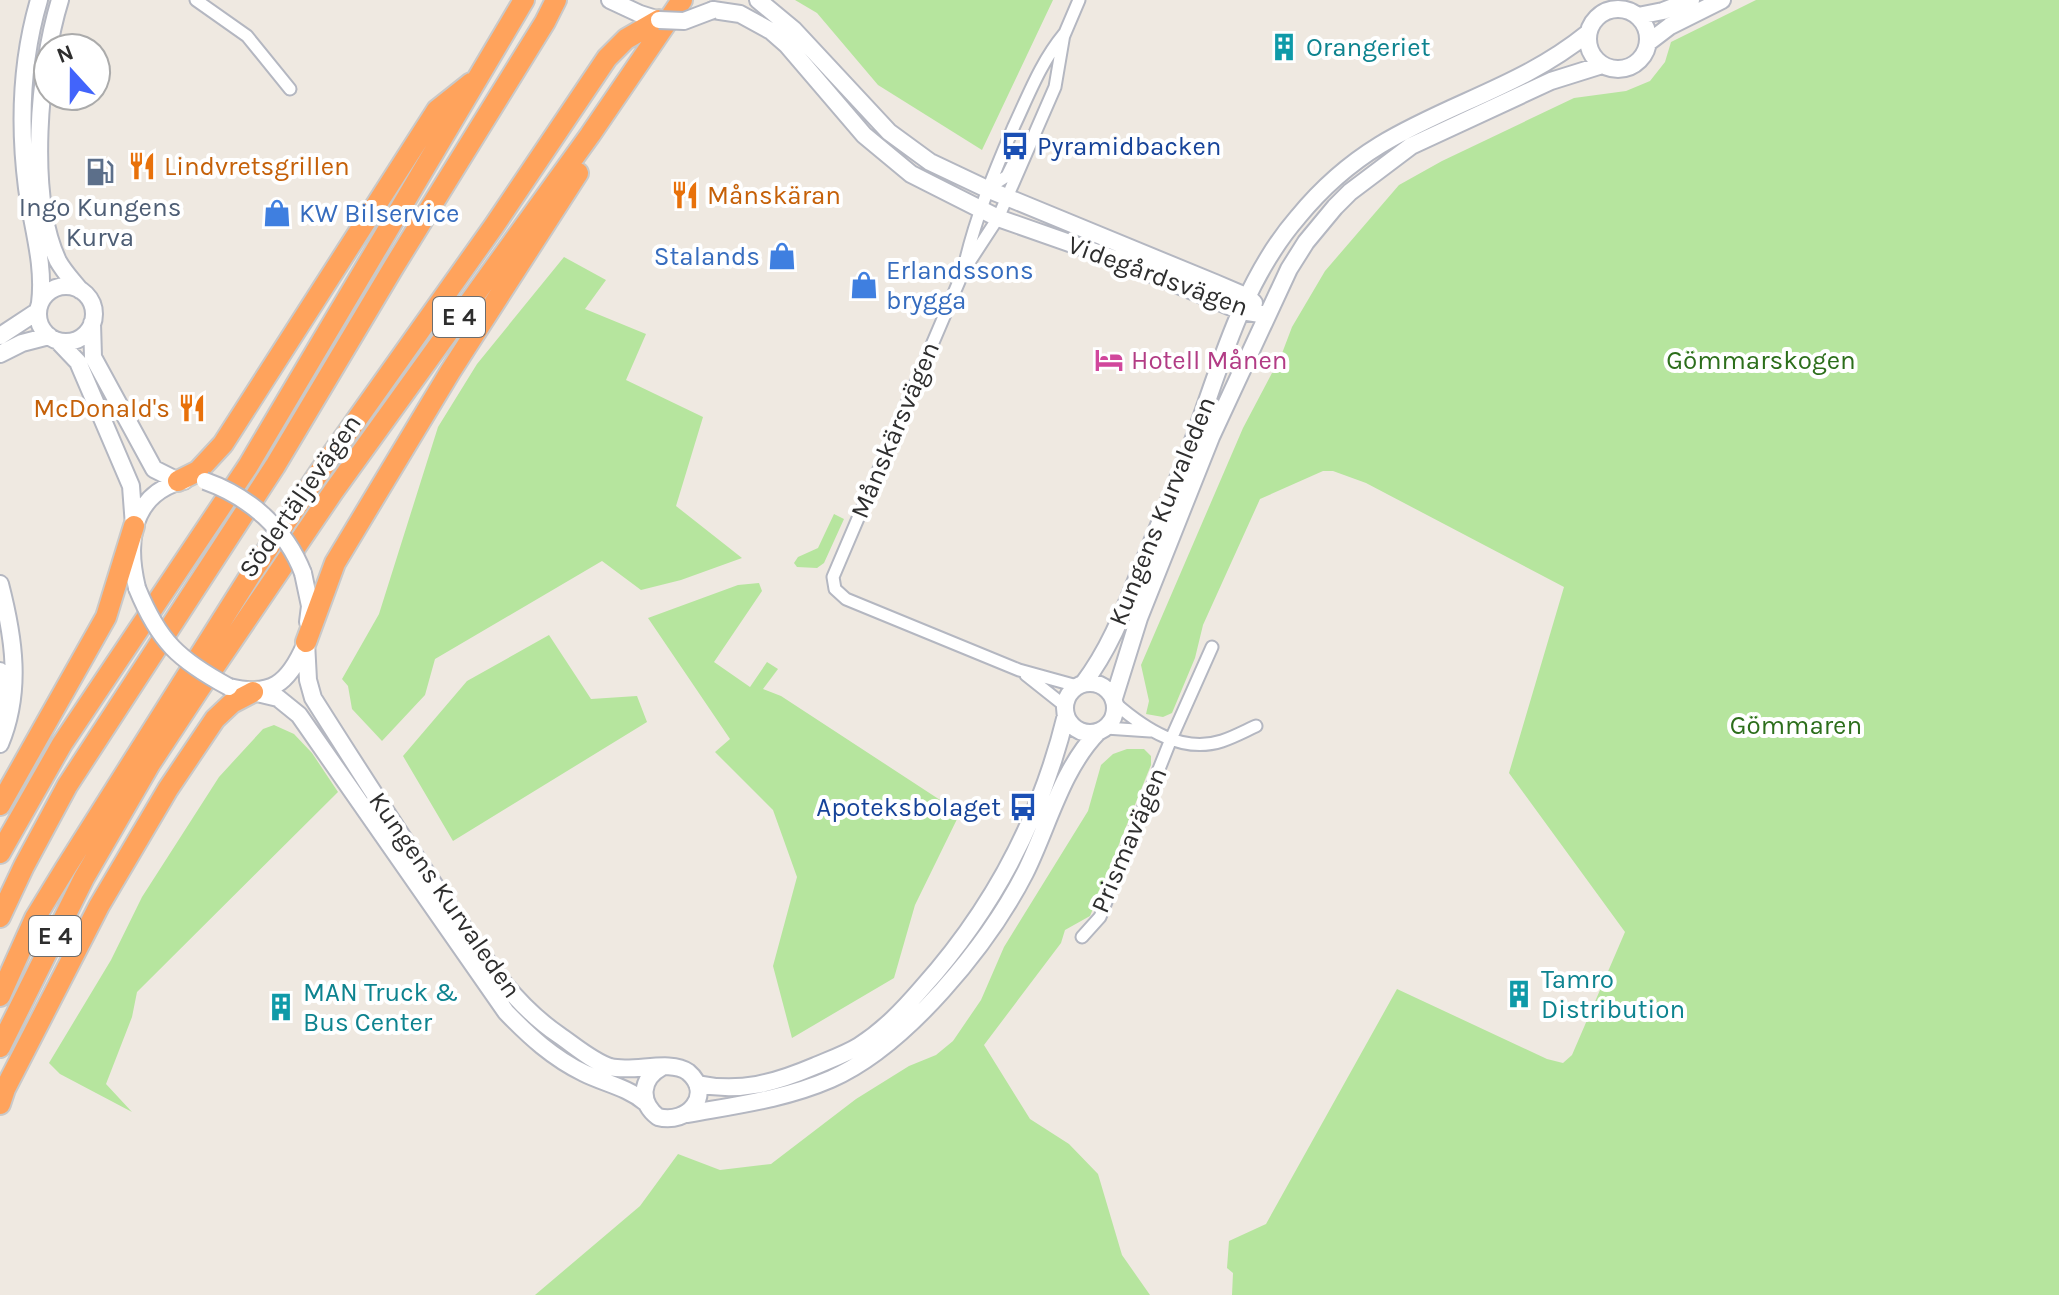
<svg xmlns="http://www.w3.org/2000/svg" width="2059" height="1295" viewBox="0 0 2059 1295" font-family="Karla,sans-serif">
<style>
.green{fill:#b6e59e}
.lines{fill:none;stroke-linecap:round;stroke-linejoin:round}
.street-casing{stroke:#b4b7c1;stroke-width:15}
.secondary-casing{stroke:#b4b7c1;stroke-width:20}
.highway-casing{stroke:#c9c9c9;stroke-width:24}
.street{stroke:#fff;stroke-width:11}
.secondary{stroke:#fff;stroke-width:16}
.highway{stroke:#ffa35c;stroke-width:20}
.secondary-bridge-casing{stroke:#b4b7c1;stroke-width:20;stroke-linecap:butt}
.secondary-bridge{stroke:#fff;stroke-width:16}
.labels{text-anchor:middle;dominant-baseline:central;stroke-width:8;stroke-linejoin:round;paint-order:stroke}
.shield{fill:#fff;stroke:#6d6d6d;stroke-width:2}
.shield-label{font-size:24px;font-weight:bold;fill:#2e2e2e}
.culture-label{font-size:26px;fill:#0d838f;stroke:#fff;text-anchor:start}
.transit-label{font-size:26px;fill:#164399;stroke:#fff;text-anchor:start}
.food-label{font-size:26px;fill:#c56008;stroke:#fff;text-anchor:start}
.service-label{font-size:26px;fill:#4e5e75;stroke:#fff}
.shop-label{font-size:26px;fill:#366cbe;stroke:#fff;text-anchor:start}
.street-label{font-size:26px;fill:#2e2e2e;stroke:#fff}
.hotel-label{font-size:26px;fill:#b23c85;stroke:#fff;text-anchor:start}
.park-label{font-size:26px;fill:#2c6e1b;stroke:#fff}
</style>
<rect width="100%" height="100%" fill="#efe9e1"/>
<path class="green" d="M795,0h258l-71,150 -104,-65 -61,-72z
M1756,0h303v1295h-827l1,-22 -6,-5 2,-27 37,-17 131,-235 150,70 16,4 9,-8 53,-123 -116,-159 55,-186 -198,-104 -33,-12h-10l-63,28 -57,126 -8,33 -23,55 -9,4 -17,-3 3,-13 -8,-36 102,-237 38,-72 11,-29 33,-56 74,-86 43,-24 132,-63 52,-7 24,-10 15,-19 6,-20z
M564,257l42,23 -21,29 61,25 -20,46 77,37 -27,89 66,52 -61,22 -40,10 -39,-29 -167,98 -10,36 -43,46 -30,-32 -4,-23 -6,-7 37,-65 59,-187 39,-63z
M834,514l10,5 -20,44 -7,5 -20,-1 -3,-4 4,-6 20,-9z
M759,583l3,8 -48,71 36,25 17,-25 11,7 -15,20 18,7 179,117 -45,92 -21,73 -102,60 -19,-72 24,-89 -24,-67 -58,-58 15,-13 -82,-121 90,-33z
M549,635l42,64 46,-3 10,26 -194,119 -50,-85 64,-75z
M274,725l20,9 18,19 26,39 -201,200 -5,25 -26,67 26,28 -72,-38 -11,-11 62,-103 31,-63 77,-120 44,-48z
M1127,749h17l7,7v9l-61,151 -25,14 -4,13 -77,102 46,74 39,25 29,30 24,81 28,40h-615l105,-89 38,-52 42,16 51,-6 85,-65 53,-33 27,-11 17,-14 28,-41 23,-53 84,-136 13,-46 12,-11z"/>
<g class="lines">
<defs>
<path id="street" d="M196,0l51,36 43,53
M1064,34c-23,28 -35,60 -50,92 -21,49 -40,95 -51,146l-130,305 2,12 11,10 173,71 58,16
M1062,40l17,-40
M987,189l20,-13 10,-20
M966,267l32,-49 57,-131 9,-53
M1026,675l39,31
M1116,704c29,25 66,50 106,37 12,-4 23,-10 34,-15
M1106,728l44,3
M1082,937l18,-20 71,-178 41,-92"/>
<path id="secondary" d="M39,0c-18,61 -20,125 -12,188 5,38 18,76 13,115
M60,0c-21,68 -33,195 -2,261 6,11 15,20 22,29
M610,0l30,14 19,6
M758,0l36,30 95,102 41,30 57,27 228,94 33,14 6,6
M1588 39a30 30 0 1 1 60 0a30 30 0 1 1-60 0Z
M713,10l27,4 31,17 16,14 77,90 47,39 87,44 117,41 126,52 26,4
M1638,16l25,-5 28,-11
M1649,42l21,-16 52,-26
M38 314a28 28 0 1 1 56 0a28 28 0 1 1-56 0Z
M92,323l1,34 61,112 24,12
M0,336l38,-25
M58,341l20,21 53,124 3,40
M0,354l22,-11 27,-7
M303,573l7,33 -2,16
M0,584c14,54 22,107 0,160
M137,588c-9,-37 -9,-81 29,-101 7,-3 11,-6 18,-6
M306,642l2,38 5,18c43,68 87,137 133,204 33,48 63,99 113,133 16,11 33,26 51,32 23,6 60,-8 78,5 26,22 0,53 -30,45 -19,-15 -18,-38 4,-50
M0,671v53
M1065 708a25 25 0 1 1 50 0a25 25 0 1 1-50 0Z
M1083,684c26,-34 41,-73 57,-113 19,-47 40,-94 57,-141 26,-74 49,-153 101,-213 23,-28 51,-53 82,-72 69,-42 143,-59 208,-112
M229,687c42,10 59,-3 76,-42
M253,692l25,6 21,17 207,297c23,24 47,46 78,61 20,10 43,14 61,29
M1114,698l25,-80 72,-181 78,-168 17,-27 29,-35 15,-15 61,-46 140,-65 51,-16
M697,1084c43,9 78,-1 118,-18 14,-6 31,-12 44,-20 25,-16 44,-36 63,-58 71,-79 119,-170 144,-273
M688,1114c49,-9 97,-15 143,-35 75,-33 157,-134 194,-206 23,-46 36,-103 73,-141"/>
<path id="highway" d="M178,481l20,-10 25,-27 214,-334 34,-27
M306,642l29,-79 115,-191 128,-199
M0,805l106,-188 28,-91
M0,853l62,-109 186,-278 276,-466
M0,917l24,-51 43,-80 208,-320 118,-198 152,-246 11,-22
M0,996l35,-78 30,-49 186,-295 70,-104 173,-244 113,-168 19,-19 33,-19
M0,1047l84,-169 66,-114 48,-73 135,-199 257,-357 92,-135
M0,1104l5,-15 94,-183 69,-117 47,-70 17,-16 21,-11"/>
</defs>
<use href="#street" class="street-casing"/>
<use href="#secondary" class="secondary-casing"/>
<use href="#highway" class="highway-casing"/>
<use href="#street" class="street"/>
<use href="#secondary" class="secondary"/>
<use href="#highway" class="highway"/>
<defs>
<path id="secondary-bridge" d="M659,20l25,1 29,-11
M205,481c45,16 81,48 98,92
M137,588c22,54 42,72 92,99"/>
</defs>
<use href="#secondary-bridge" class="secondary-bridge-casing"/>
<use href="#secondary-bridge" class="secondary-bridge"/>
</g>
<defs>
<symbol id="building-bare" viewBox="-9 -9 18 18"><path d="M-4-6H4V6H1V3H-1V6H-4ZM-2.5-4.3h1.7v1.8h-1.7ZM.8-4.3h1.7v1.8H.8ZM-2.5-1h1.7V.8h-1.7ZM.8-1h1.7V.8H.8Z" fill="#0f9aa8" stroke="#fff" stroke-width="2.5" paint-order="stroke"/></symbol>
<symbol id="bus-bare" viewBox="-9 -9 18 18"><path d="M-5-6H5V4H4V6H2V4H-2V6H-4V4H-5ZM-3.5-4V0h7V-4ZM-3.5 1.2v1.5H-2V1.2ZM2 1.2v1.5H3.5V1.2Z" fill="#1a4fb4" stroke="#fff" stroke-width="2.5" paint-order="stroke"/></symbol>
<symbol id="restaurant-bare" viewBox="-9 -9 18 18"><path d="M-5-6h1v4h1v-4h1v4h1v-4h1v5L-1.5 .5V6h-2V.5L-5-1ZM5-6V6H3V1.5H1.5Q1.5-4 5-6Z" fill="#e8710a" stroke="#fff" stroke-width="2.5" paint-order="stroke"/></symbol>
<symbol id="fuel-bare" viewBox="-9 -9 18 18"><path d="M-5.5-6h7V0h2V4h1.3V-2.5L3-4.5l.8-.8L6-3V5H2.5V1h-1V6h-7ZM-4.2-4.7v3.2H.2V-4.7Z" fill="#5c6f8a" stroke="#fff" stroke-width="2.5" paint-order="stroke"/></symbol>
<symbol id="shop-bare" viewBox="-9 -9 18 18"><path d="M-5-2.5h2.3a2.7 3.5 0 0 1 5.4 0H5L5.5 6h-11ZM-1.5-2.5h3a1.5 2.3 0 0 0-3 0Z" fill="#3f7fe0" stroke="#fff" stroke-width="2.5" paint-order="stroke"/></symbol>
<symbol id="hotel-bare" viewBox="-9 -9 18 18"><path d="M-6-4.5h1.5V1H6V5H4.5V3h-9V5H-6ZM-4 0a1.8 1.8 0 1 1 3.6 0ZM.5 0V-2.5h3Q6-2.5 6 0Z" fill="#d1479c" stroke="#fff" stroke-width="2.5" paint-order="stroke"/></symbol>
</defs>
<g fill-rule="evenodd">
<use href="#building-bare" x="1264" y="27" width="40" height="40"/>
<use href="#bus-bare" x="995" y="126" width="40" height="40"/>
<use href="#restaurant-bare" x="122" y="146" width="40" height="40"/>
<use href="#fuel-bare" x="80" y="152" width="40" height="40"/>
<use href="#restaurant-bare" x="665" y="175" width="40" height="40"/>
<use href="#shop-bare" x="257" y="193" width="40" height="40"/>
<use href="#shop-bare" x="762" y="236" width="40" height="40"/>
<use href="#shop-bare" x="844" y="265" width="40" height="40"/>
<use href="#hotel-bare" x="1089" y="340" width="40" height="40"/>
<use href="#restaurant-bare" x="172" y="388" width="40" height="40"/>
<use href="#bus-bare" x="1003" y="787" width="40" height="40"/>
<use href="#building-bare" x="1499" y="974" width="40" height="40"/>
<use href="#building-bare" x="261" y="987" width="40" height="40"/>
</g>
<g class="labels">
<g class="shield">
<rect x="433" y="297" width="52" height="40" rx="6"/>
<rect x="29" y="916" width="52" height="40" rx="6"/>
</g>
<g class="shield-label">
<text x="459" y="317">E 4</text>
<text x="55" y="936">E 4</text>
</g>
<g class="culture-label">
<text x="1306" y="47">Orangeriet</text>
<text x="1541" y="979">Tamro<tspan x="1541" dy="30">Distribution</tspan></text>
<text x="303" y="992">MAN Truck &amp;<tspan x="303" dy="30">Bus Center</tspan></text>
</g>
<g class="transit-label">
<text x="1037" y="146">Pyramidbacken</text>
<text x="1001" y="807" text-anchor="end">Apoteksbolaget</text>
</g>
<g class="food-label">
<text x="164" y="166">Lindvretsgrillen</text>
<text x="707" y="195">Månskäran</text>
<text x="170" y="408" text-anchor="end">McDonald's</text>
</g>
<g class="service-label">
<text x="100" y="207">Ingo Kungens<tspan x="100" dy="30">Kurva</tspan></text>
</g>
<g class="shop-label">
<text x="299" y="213">KW Bilservice</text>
<text x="760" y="256" text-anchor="end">Stalands</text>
<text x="886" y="270">Erlandssons<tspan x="886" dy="30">brygga</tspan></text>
</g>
<g class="street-label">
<text transform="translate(1158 276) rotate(20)">Videgårdsvägen</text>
<text transform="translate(895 430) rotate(-67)">Månskärsvägen</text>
<text transform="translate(300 496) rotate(-55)">Södertäljevägen</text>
<text transform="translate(1162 511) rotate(-68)">Kungens Kurvaleden</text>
<text transform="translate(1129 840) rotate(-67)">Prismavägen</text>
<text transform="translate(445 895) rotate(55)">Kungens Kurvaleden</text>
</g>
<g class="hotel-label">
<text x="1131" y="360">Hotell Månen</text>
</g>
<g class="park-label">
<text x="1761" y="360">Gömmarskogen</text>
<text x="1796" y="725">Gömmaren</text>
</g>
</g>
<g transform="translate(72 72) rotate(339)"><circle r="38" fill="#ffffff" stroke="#ababab" stroke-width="2"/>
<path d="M0-6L14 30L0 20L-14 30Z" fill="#4264fb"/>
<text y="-12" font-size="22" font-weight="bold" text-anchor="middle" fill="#2e2e2e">N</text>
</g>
</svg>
